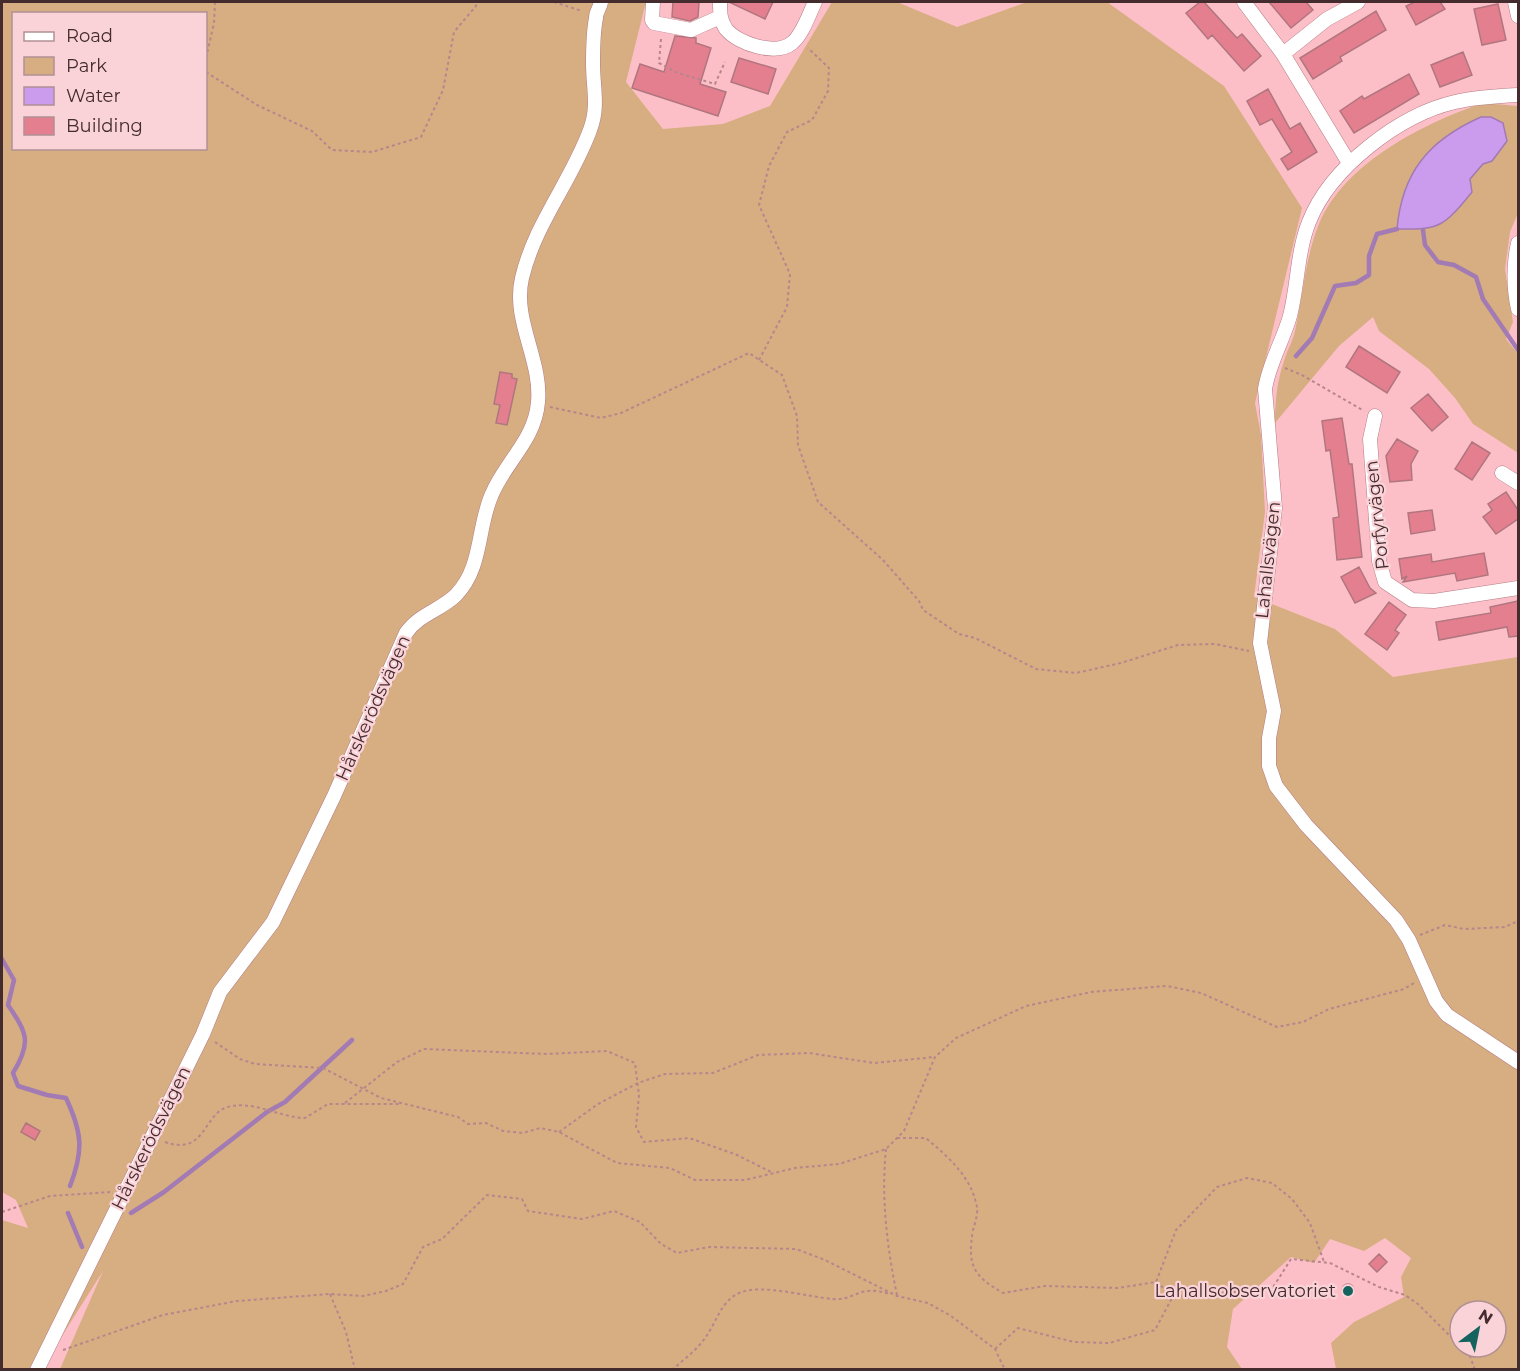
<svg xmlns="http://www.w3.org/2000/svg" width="1520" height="1371" viewBox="0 0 1520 1371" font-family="Montserrat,sans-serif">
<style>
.green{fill:#d6ae81;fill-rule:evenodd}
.water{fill:#cb9cee;stroke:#a27ab4;stroke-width:1.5}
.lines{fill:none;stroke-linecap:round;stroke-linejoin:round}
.stream{stroke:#a27ab4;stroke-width:4.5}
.building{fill:#e47f90;stroke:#b0767e;stroke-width:1.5}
.minor-casing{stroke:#b57b83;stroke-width:15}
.path{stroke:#b6868c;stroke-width:2;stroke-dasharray:3 3;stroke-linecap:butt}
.minor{stroke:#fff;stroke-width:14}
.poi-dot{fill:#14635f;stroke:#fad3d8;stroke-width:2}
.labels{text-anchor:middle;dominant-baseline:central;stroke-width:4.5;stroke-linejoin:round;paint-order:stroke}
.street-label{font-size:18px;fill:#432b2e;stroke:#fad3d8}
.poi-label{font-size:18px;fill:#432b2e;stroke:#fad3d8;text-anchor:end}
</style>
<rect width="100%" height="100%" fill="#fdbfc7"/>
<path class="green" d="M2,2h644l-20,80 37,47 60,-5 47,-18 62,-104h65l60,25 70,-25h80l117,84 78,122 -47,195 6,32 4,77 -11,85 81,32 58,48 125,-20v712h-182l-5,-26 23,-21 50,-25 -3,-20 10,-19 -26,-20 -21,13 -34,-12 -16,24 -23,-6 -58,52 -6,38 15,22h-1182l43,-98 -62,98h-39v-149l26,8 -12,-28 -14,-8zM14,14h192v134h-192zM1460,1311h36v36h-36z
M1483,103l35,3v107l-8,19 -5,37 8,53 -7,17 12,15v99l-45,-29 -18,-26 -26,-29 -50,-38 -6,-14 -34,29 -64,77c0,-21 2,-42 9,-62 3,-11 9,-20 11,-30 8,-35 10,-73 24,-107 25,-61 105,-101 164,-121z"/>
<path class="water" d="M1481,117h10l12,6 4,18 -15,20 -9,3 -13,15 2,13c-28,34 -31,38 -75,37 5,-57 32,-89 84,-112z"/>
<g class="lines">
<path class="stream" d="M1423,230l2,15 13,17 16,3 22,12 7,22 35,51
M1296,356l16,-18 23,-52 21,-3 13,-8v-19l8,-22 20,-5
M2,959l12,21 -6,25c19,28 24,37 5,68l5,13 29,9 19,3c16,34 18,52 4,88
M68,1213l14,34
M131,1213l33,-21 103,-80 18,-10 67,-62"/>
</g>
<path class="building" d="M673,2h26l-1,15 -8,4 -18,-4z
M729,2h44l-8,17z
M1200,2h4l33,36 5,-4 19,22 -17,15 -32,-36 -4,4 -22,-26z
M1269,2h37l7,8 -22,18z
M1415,2h25l5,7 -29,16 -10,-19z
M1498,4l8,36 -24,5 -8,-36z
M1376,11l10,19 -46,27 2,4 -29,18 -13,-21z
M675,36l21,2v5l15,5 -11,36 26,8 -8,24 -86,-28 8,-24 24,8z
M1463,52l9,23 -32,12 -9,-22z
M739,58l37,11 -8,25 -37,-12z
M1409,74l10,20 -65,39 -14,-22 22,-15 2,3z
M1268,89l22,40 10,-6 17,29 -29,18 -7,-11 11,-7 -20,-33 -12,6 -13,-24z
M1359,346l41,26 -13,21 -41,-26z
M500,372l12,2v4l5,1 -10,46 -11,-2 4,-18 -6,-1z
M1428,394l20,23 -16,14 -21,-23z
M1342,418l7,46h3l10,93 -25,3 -4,-42 6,-1 -9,-67 -4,1 -4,-30z
M1397,439l21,12 -7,13 1,16 -22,2 -4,-26z
M1472,442l18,11 -18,27 -17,-11z
M1506,492l12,18v9l-22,15 -13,-17 9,-7 -4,-6z
M1432,510l3,20 -24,4 -3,-21z
M1484,553l4,22 -31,6 -2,-8 -52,9 4,-6 -5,3 -3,-20 32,-5 1,8z
M1359,567l11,21 6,5 -21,10 -14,-26z
M1518,601v35l-9,1 -2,-10 -68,13 -3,-18 55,-9 -1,-6z
M1389,602l17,13 -11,15 4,3 -12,17 -22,-16z
M26,1123l14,8 -5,9 -14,-8z
M1379,1254l8,8 -10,10 -8,-8z
M1342 1290a6 6 0 1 1 12 0a6 6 0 1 1-12 0Z"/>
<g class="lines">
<defs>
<path id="minor" d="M653,2l-1,18 2,3 37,7 29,-13
M720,2c0,10 0,18 6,27 12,15 50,27 66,14 11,-9 17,-29 23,-41
M1244,2l39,52 66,109
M1515,2l3,14
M1283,54l44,-35 31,-17
M1518,95c-21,1 -42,2 -63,7 -56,13 -125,66 -146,120 -12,30 -11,63 -19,94 -7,25 -21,47 -25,73l10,119 -15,135 14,68 -5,27v28l7,20 30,39 90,95 13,20 27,61 11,14 71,47
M1518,243c-5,23 -5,43 0,66
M1375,416l-5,23 9,122 6,21 27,18 22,1 84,-13
M1502,473l16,10
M37,1370l166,-336 17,-42 53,-70 61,-126 72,-163c13,-19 35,-23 50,-38 27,-28 21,-68 36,-101 14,-33 43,-54 46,-92 4,-42 -26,-82 -16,-124 13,-55 49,-96 68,-148 9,-23 3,-43 3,-66 0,-15 0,-31 3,-46 0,-6 4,-10 5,-16"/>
</defs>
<use href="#minor" class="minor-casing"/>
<path class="path" d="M554,2l28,9
M661,39l-2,24 19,10 37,11 10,-22
M206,58l8,-35 1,-21
M206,72l51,33 55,26 20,19 40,2 49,-15 22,-47 11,-58 22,-26 1,-4
M759,360l28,-53 3,-33 -31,-69 10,-39 18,-34 25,-12 16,-29 1,-23 -21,-20
M1285,368l17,7 62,36
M550,407l51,11 20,-5 128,-60 33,22 15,41 1,29 20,57 65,58 36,41 4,9 36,24 16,4 61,31 40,4 45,-10 57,-18 37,-1 34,7
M1420,935l25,-10 19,4 41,-2 13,-6
M215,1042l25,17 15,5 68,4 58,30 77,19 10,7 18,-1 17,8 20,2 17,-5 19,4 58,31 53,5 25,12h50l50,-12 44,-4 47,-15 18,-18 31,-74 21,-19 70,-32 65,-14 76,-6 34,7 76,34 26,-5 26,-13 75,-20 10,-6
M345,1103l52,-41 27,-13 123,5 60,-3 28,12 4,32 -3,32 8,15 45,-4 48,17 36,18
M559,1132l39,-28 40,-21 27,-9 48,-1 45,-18 51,-2 65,10 61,-6
M897,1138h29c23,20 45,38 51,69 1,7 -2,16 -4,23 -6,35 0,46 30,63l42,-7 73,2 38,-6 20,-52 41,-43 30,-9 25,5 20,16 18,24 14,39
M165,1142c39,14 39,-26 60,-34 25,-10 55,10 80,10l23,-14h73
M886,1149c-5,48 1,99 11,146
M2,1212l48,-16 60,-4
M1156,1282l16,13
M330,1294l16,38 9,38
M1461,1347l9,9 5,14
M995,1349l23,-21 56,14 35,1 46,-13 18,-34c33,2 66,-7 99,-7l19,-30 39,4 49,24 26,8 13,9 42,42
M63,1350l100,-35 74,-14 93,-7 33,2 23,-5 17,-7 20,-37 19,-8 45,-44 35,4 6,12 54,8 32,-8 26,11 21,22 16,9 32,-6 87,2 29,11 72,36 31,7 23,13 44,33 10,21
M672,1370c11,-10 25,-20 33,-32 12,-16 16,-39 37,-46 21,-8 67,5 91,7 22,2 25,-15 57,-5"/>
<use href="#minor" class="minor"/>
</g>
<circle class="poi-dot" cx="1348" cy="1291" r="6"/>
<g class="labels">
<g class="street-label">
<text transform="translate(1377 515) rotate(-96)">Porfyrvägen</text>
<text transform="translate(1268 560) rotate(-84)">Lahallsvägen</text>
<text transform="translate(373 708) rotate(-66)">Hårskerödsvägen</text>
<text transform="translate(151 1138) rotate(-64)">Hårskerödsvägen</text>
</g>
<g class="poi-label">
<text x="1336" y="1291">Lahallsobservatoriet</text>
</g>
</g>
<rect width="1520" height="1371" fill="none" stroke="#432b2e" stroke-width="6"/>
<rect x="12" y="12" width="195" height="138" fill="#fad3d8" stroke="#b19094" stroke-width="1.5"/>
<rect x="24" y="32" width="30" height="9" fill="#ffffff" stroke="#b19094" stroke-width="1.5"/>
<text x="66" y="42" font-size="18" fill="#432b2e">Road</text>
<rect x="24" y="57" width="30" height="18" fill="#d6ae81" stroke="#b19094" stroke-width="1.5"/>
<text x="66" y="72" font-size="18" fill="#432b2e">Park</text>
<rect x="24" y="87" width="30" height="18" fill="#cb9cee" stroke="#b19094" stroke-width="1.5"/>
<text x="66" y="102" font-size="18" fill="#432b2e">Water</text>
<rect x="24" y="117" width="30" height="18" fill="#e47f90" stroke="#b19094" stroke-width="1.5"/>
<text x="66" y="132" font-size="18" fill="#432b2e">Building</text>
<g transform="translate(1478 1329) rotate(32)"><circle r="28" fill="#fad3d8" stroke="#b19094" stroke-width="1.5"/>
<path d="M0-4.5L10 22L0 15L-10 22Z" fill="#14635f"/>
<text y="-9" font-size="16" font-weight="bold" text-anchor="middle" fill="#432b2e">N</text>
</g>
</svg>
